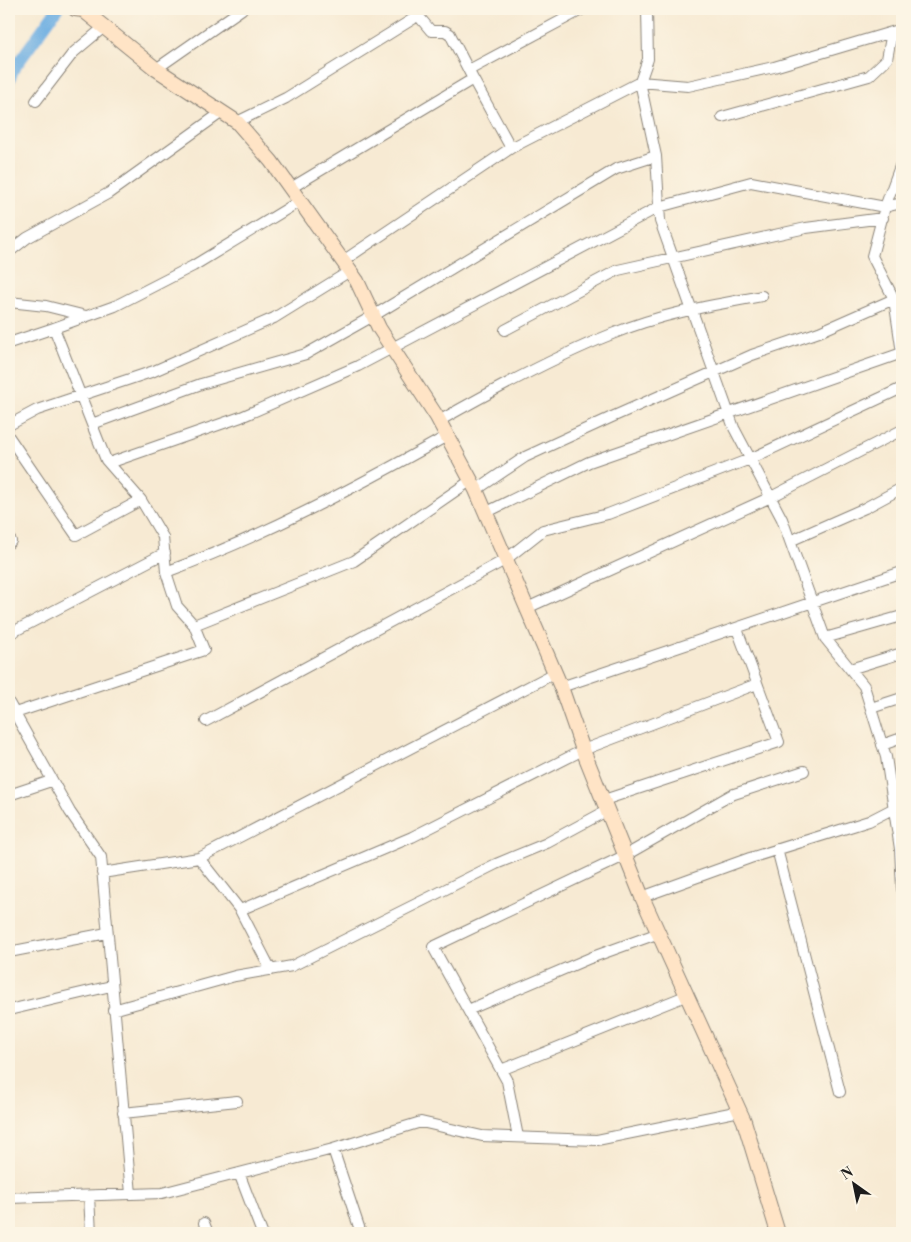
<svg xmlns="http://www.w3.org/2000/svg" width="911" height="1242" viewBox="0 0 911 1242" font-family="'Libre Bodoni',serif">
<style>
.lines{fill:none;stroke-linecap:round;stroke-linejoin:round}
.canal{stroke:#6eafe2;stroke-width:12}
.street-casing{stroke:#8a8378;stroke-width:12}
.secondary-casing{stroke:#8a8378;stroke-width:16}
.street{stroke:#fff;stroke-width:10}
.secondary{stroke:#ffe4c6;stroke-width:14}
</style>
<rect width="100%" height="100%" fill="#fcf5e5"/>
<filter id="ink" filterUnits="userSpaceOnUse"><feTurbulence type="fractalNoise" baseFrequency=".02" numOctaves="2"/><feDisplacementMap in="SourceGraphic" scale="10" xChannelSelector="R" yChannelSelector="G"/><feConvolveMatrix kernelMatrix="1 2 1 2 8 2 1 2 1" color-interpolation-filters="sRGB"/></filter>
<filter id="wash" filterUnits="userSpaceOnUse"><feTurbulence type="fractalNoise" baseFrequency=".0096" numOctaves="4" result="noise"/><feDisplacementMap in="SourceGraphic" scale="20" xChannelSelector="R" yChannelSelector="G"/><feGaussianBlur stdDeviation="1.12" result="paint"/><feColorMatrix in="noise" values="0 0 0 0 0 0 0 0 0 0 0 0 0 0 0 0 0 1.4 0 .05"/><feComposite in="paint" operator="in"/></filter>
<g filter="url(#wash)">
<rect width="100%" height="100%" fill="#f7ead3"/>
<g class="lines">
<path class="canal" d="M9,81l4,-11 44,-61"/>
</g>
</g>
<g filter="url(#ink)">
<g class="lines">
<defs>
<path id="street" d="M647,9l1,50 -8,23 16,74 4,65 74,207 48,91 43,119 39,48 22,71 14,92 2,40
M156,69l86,-60
M469,70l114,-61
M473,79l38,69
M36,101l37,-48 31,-26
M722,117l147,-41 18,-17 5,-27
M237,122l49,-24 127,-79 7,-10
M291,188l182,-109 -23,-45 -5,-3h-14l-15,-18
M9,252l18,-14 82,-45 113,-81
M343,261l168,-113 129,-66 48,4 86,-19 128,-38
M894,299l8,54
M9,302l37,4 40,10
M505,330l113,-60 188,-42 77,-10
M9,343l45,-15
M439,421c56,-32 113,-63 173,-87 48,-20 100,-29 150,-38
M92,424l109,-40 105,-30 67,-38 243,-147 40,-13
M9,425l28,-15 117,-39 120,-53 76,-47
M9,437l67,98 65,-35
M109,463l132,-46 117,-51 301,-159 92,-25 134,25 17,-46
M476,490l49,-33 87,-40 140,-62 67,-23 75,-33 -22,-43 13,-49 17,-4
M485,513l104,-51 313,-109
M790,541l75,-33 37,-20
M9,543l2,-2
M166,572l-3,-35 -22,-37 -35,-40 -52,-132 61,-22 78,-40 107,-65
M527,608l244,-111 131,-67
M194,625l-17,-19 -11,-34c98,-36 190,-85 281,-136
M9,634l156,-81
M825,638l77,-22
M850,669l52,-16
M561,687l341,-115
M9,703l61,109 31,45 30,337
M871,708l31,-10
M9,715l195,-65 -10,-25 160,-64 116,-80
M206,721l299,-161 38,-30 65,-16 142,-55 152,-71
M882,745l20,-7
M9,795l42,-14
M604,800l175,-58 -42,-113
M777,849l63,243
M199,858l41,52 31,60
M102,873l97,-15 356,-185
M642,897l108,-39 119,-37 33,-17
M240,910l172,-73 171,-87 174,-66
M9,952l98,-19
M9,1010l102,-24
M113,1010l122,-34 57,-10 204,-102 51,-21 61,-33
M468,1010l122,-52 69,-25
M501,1070l187,-75
M123,1113l114,-12
M518,1137l-11,-56 -74,-134 193,-92 105,-60 73,-24
M333,1149l28,84
M239,1173l23,60
M89,1196l2,37
M9,1198l153,-5 171,-44 88,-27 61,14 115,4 143,-29
M204,1223l4,10"/>
<path id="secondary" d="M75,9l8,1 73,59 81,53 34,39 86,120 22,47 58,89 39,73 85,197 22,63 59,147 102,224 34,112"/>
</defs>
<use href="#street" class="street-casing"/>
<use href="#secondary" class="secondary-casing"/>
<use href="#street" class="street"/>
<use href="#secondary" class="secondary"/>
</g>
</g>
<rect width="911" height="1242" fill="none" stroke="#fcf5e5" stroke-width="30"/>
<g transform="translate(854 1184) rotate(327)" stroke="#fcf5e5" stroke-width="4" paint-order="stroke">
<path d="M0-4L9 19L0 12L-9 19Z" fill="#1c1c1c"/>
<text y="-8" font-size="14" font-weight="bold" text-anchor="middle" fill="#1c1c1c">N</text>
</g>
</svg>
